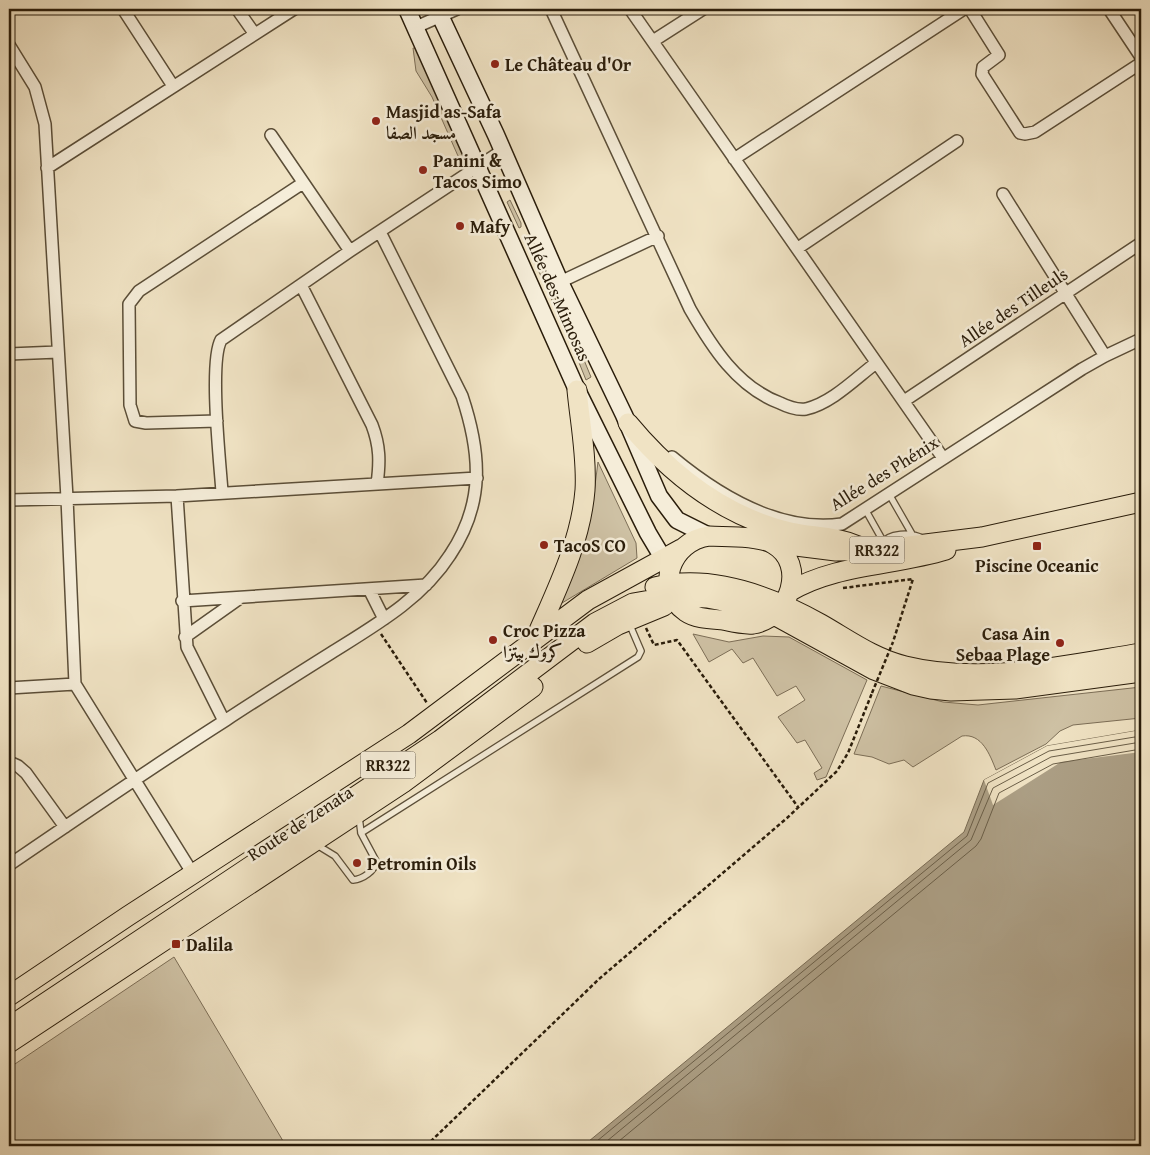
<svg xmlns="http://www.w3.org/2000/svg" width="1150" height="1155" viewBox="0 0 1150 1155" font-family="'Gentium Book Plus',Amiri,serif">
<style>
.green{fill:#cec1a4;stroke:#7c6e57}
.water{fill:#ac9f85;stroke:#786b54}
.pier{fill:#f0e3c4}
.lines{fill:none;stroke-linecap:round;stroke-linejoin:round}
.shore{stroke:#6a5e48;stroke-width:1}
.service-casing{stroke:#5b4e38;stroke-width:8}
.minor-casing{stroke:#5b4e38;stroke-width:14}
.secondary-casing{stroke:#291c0a;stroke-width:19}
.primary-casing{stroke:#291c0a;stroke-width:21}
.path{stroke:#291c0a;stroke-width:2.5;stroke-dasharray:4 2.5;stroke-linecap:butt}
.service{stroke:#f5edd9;stroke-width:5.5}
.minor{stroke:#f5edd9;stroke-width:11}
.secondary{stroke:#f5edd9;stroke-width:16}
.primary{stroke:#f0e3c4;stroke-width:19}
.path-bridge{stroke:#291c0a;stroke-width:2.5;stroke-dasharray:4 2.5;stroke-linecap:butt}
.poi-dot{fill:#8f2418;stroke:#f5edd9;stroke-width:2}
.labels{text-anchor:middle;dominant-baseline:central;stroke-width:5;stroke-linejoin:round;paint-order:stroke}
.shield{fill:#f5edd9;stroke:#665b48;stroke-width:1}
.shield-label{font-size:16px;font-weight:bold;fill:#291c0a}
.poi-label{font-size:18px;font-weight:bold;fill:#291c0a;stroke:#f5edd9;text-anchor:start}
.street-label{font-size:18px;fill:#291c0a;stroke:#f5edd9}
</style>
<rect width="100%" height="100%" fill="#f0e3c4"/>
<filter id="stains"><feTurbulence type="fractalNoise" baseFrequency=".004" numOctaves="4"/><feColorMatrix values="0 0 0 0 .2 0 0 0 0 .09 0 0 0 0 .02 0 0 0 .5 -.17"/></filter>
<radialGradient id="worn" r=".72"><stop offset=".6" stop-color="#630" stop-opacity="0"/><stop offset="1" stop-color="#630" stop-opacity=".3"/></radialGradient>
<path class="green" d="M413,48h3l51,104 -4,6 -5,-2 -26,-59 -16,-26z
M510,200l11,23v4l-2,1 -12,-26z
M533,250l36,79 -3,2 -36,-79z
M579,348l12,29 -5,3 -12,-30z
M598,462l38,81 1,15 -75,45 32,-110z
M693,634l36,8 34,-6 26,1 78,43 -41,97 -9,3 -3,-7 8,-5 -17,-28 -8,3 -19,-26 27,-17 -9,-14 -19,10 -24,-38 -10,5 -11,-14 -23,13z
M881,686l62,16 35,3 163,-18v31l-68,7 -13,6 -14,13 -50,26c-6,-15 -14,-37 -34,-34l-49,31 -9,-7 -15,4 -17,-7 -18,-3z
M174,957l112,189h-277v-78z"/>
<path class="water" d="M1141,730v416h-558l381,-314 20,-52 63,-34z"/>
<path class="pier" d="M1141,730v22l-80,10 -68,43 -9,-25 63,-34z"/>
<g class="lines">
<path class="shore" d="M591,1146l376,-310 21,-53 61,-32 92,-15
M601,1146l370,-306 22,-52 58,-31 90,-15
M613,1146l363,-300 5,-7 18,-46 54,-29 88,-15"/>
<defs>
<path id="service" d="M889,494l23,40
M865,509l18,32
M880,545c9,-13 31,-13 44,-6
M361,833l277,-176 3,-6 -12,-28
M317,845l18,11 18,24c10,-1 22,-9 23,-19l-15,-28 -2,-16"/>
<path id="minor" d="M123,9l50,77
M237,9l17,24
M551,9l139,300c22,38 47,78 90,94 8,4 18,7 26,6 26,-6 50,-31 70,-46
M630,9l313,449
M970,9l29,46 -16,12 -1,7 38,59 5,1 10,-2 106,-69
M1109,9l32,48
M416,27l41,-18
M653,41l50,-32
M9,45l26,42 10,37 22,374 8,186 118,190
M271,135l79,116
M734,159l230,-150
M47,168l247,-159
M1003,194l102,162
M798,248l159,-107
M560,282l98,-46
M301,285l71,140c8,21 8,37 5,59
M9,354l49,-2
M904,401l237,-158
M217,421l-71,2 -11,-2 -5,-16 -1,-101 10,-13 164,-108
M672,457c47,39 107,76 170,67l240,-155 23,-13 36,-17
M222,492c-2,-29 -13,-130 -1,-152l129,-89 153,-101
M177,496l10,151 37,74
M9,500l168,-4 300,-18
M369,589l15,30
M182,601l244,-16
M185,637l55,-39
M9,688l66,-4
M9,762l9,4 8,7 39,54
M9,865c72,-49 143,-98 217,-145 35,-23 70,-45 105,-67 43,-27 91,-54 119,-98 35,-52 31,-102 12,-159l-82,-164"/>
<path id="secondary" d="M407,9l170,381 71,143 22,37
M437,9l59,126 64,147 64,133 35,81 18,24 32,16"/>
<path id="primary" d="M628,423c43,52 95,93 162,109 23,5 45,4 68,14
M709,536c16,1 50,-1 64,8 35,20 17,74 -20,80 -9,1 -21,-2 -30,-4 -12,-1 -27,-1 -37,-8 -33,-23 -15,-71 23,-76z
M772,543l64,8 41,-1 105,-13 159,-35
M655,587c56,-14 118,10 166,37 28,16 52,34 84,42 77,19 160,-1 236,-13
M789,592c46,-28 105,-26 157,-42
M537,635c20,-46 44,-94 48,-145 2,-33 -5,-68 -8,-100
M587,643l31,-18 46,-19
M9,996l119,-80 281,-182 179,-134 93,-51
M9,1027l431,-287 155,-117 38,-20 40,-7 34,2 47,9 20,8 100,55 39,15 18,4 20,2 64,-2 126,-17
M9,1043l394,-260 130,-96"/>
</defs>
<use href="#service" class="service-casing"/>
<use href="#minor" class="minor-casing"/>
<use href="#secondary" class="secondary-casing"/>
<use href="#primary" class="primary-casing"/>
<path class="path" d="M843,588l70,-9 -20,63
M646,628l8,17 23,-5 121,167
M381,634l46,69
M426,1146l173,-167 188,-161 50,-47 11,-18 24,-60"/>
<use href="#service" class="service"/>
<use href="#minor" class="minor"/>
<use href="#secondary" class="secondary"/>
<use href="#primary" class="primary"/>
<path class="path-bridge" d="M872,693l21,-51"/>
</g>
<g class="poi-dot">
<circle cx="495" cy="64" r="5"/>
<circle cx="376" cy="121" r="5"/>
<circle cx="423" cy="170" r="5"/>
<circle cx="460" cy="226" r="5"/>
<circle cx="544" cy="545" r="5"/>
<rect x="1032" y="541" width="10" height="10" rx="2.5"/>
<circle cx="493" cy="640" r="5"/>
<circle cx="1060" cy="643" r="5"/>
<circle cx="357" cy="863" r="5"/>
<rect x="171" y="939" width="10" height="10" rx="2.5"/>
</g>
<g class="labels">
<g class="shield">
<rect x="849.5" y="536.5" width="55" height="27" rx="4"/>
<rect x="360.5" y="751.5" width="55" height="27" rx="4"/>
</g>
<g class="shield-label">
<text x="877" y="550">RR322</text>
<text x="388" y="765">RR322</text>
</g>
<g class="poi-label">
<text x="505" y="64">Le Château d'Or</text>
<text x="386" y="111">Masjid as-Safa<tspan x="386" dy="21">مسجد الصفا</tspan></text>
<text x="433" y="160">Panini &amp;<tspan x="433" dy="21">Tacos Simo</tspan></text>
<text x="470" y="226">Mafy</text>
<text x="554" y="545">TacoS CO</text>
<text x="1037" y="565" text-anchor="middle">Piscine Oceanic</text>
<text x="503" y="630">Croc Pizza<tspan x="503" dy="21">كروك بيتزا</tspan></text>
<text x="1050" y="633" text-anchor="end">Casa Ain<tspan x="1050" dy="21">Sebaa Plage</tspan></text>
<text x="367" y="863">Petromin Oils</text>
<text x="186" y="944">Dalila</text>
</g>
<g class="street-label">
<text transform="translate(558 297) rotate(66)">Allée des Mimosas</text>
<text transform="translate(1013 307) rotate(-34)">Allée des Tilleuls</text>
<text transform="translate(884 473) rotate(-32)">Allée des Phénix</text>
<text transform="translate(300 823) rotate(-33)">Route de Zenata</text>
</g>
</g>
<rect width="1150" height="1155" fill="none" stroke="#f0e3c4" stroke-width="30"/>
<rect x="10" y="10" width="1130" height="1135" fill="none" stroke="#291c0a" stroke-width="2.5"/>
<rect x="15" y="15" width="1120" height="1125" fill="none" stroke="#291c0a"/>
<rect width="100%" height="100%" filter="url(#stains)"/>
<rect width="100%" height="100%" fill="url(#worn)"/>
</svg>
